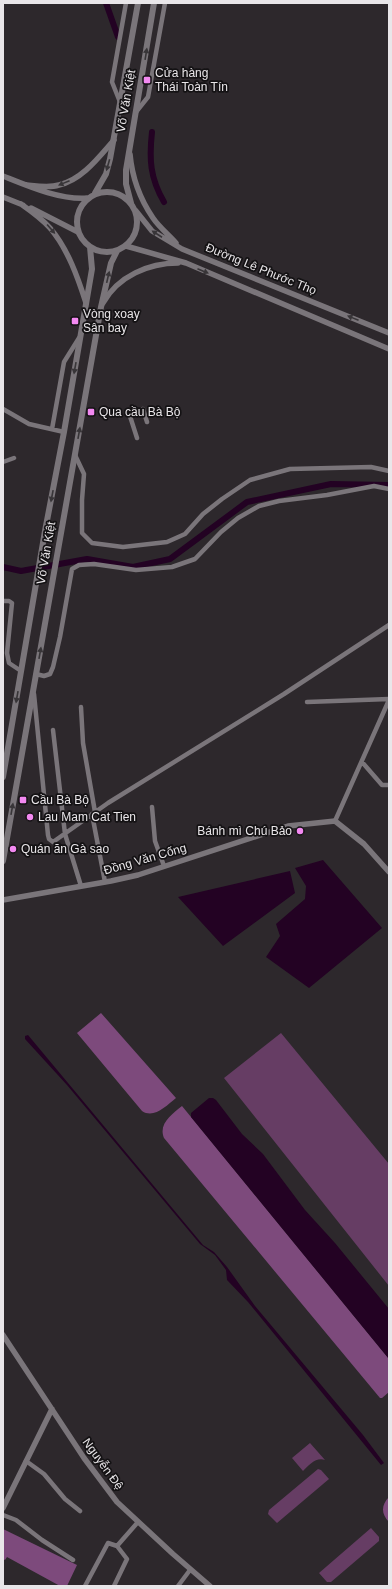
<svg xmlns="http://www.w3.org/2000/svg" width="392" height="1589" viewBox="0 0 392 1589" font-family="Helvetica,sans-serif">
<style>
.green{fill:#663d64}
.forest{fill:#7d4a7c}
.water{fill:#230223}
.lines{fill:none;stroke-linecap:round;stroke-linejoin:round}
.canal{stroke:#230223;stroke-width:6}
.minor{stroke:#7a757a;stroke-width:4.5}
.tertiary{stroke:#7a757a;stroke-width:5.5}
.secondary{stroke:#7a757a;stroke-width:6}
.oneway{fill:#383538}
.poi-dot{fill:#f389f1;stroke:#141214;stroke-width:1.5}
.labels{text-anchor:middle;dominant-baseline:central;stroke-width:3.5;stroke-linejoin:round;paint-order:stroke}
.poi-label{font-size:12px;fill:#e9e6e9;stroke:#141214;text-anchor:start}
.street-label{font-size:12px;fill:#e9e6e9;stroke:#141214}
</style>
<rect width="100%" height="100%" fill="#2d282c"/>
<path class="green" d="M281,1033l108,131v122l-165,-208z
M310,1443l15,17c-9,-3 -16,5 -22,11l-11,-13z
M318,1469l3,1 8,9 -52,44 -9,-9 1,-4z
M371,1528l8,9v4l-48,41h-4l-8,-9z"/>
<path class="forest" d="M101,1013l75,85c-10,8 -22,21 -34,13l-65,-78z
M182,1106l207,253v33l-7,6h-2l-216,-260c-6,-14 8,-24 18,-32z
M389,1497v25c-8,-8 -8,-17 0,-25z
M3,1529l74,36 -10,21h-7l-53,-29 -2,3 -2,-1z"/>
<path class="water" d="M323,860l59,68 -73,60 -43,-31 14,-21 -4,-12 29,-25 1,-13 -11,-18z
M290,871l5,22 -72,53 -45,-49z
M28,1035l175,210 11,7 13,15 28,39 108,129 21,28 -3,2 -133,-163 -21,-22 -1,-10 -11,-15 -15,-11 -133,-159 -42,-46v-3z
M209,1098h4l3,2 26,34 21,20 42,56 30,33 54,66v50l-198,-242v-4z"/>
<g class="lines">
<path class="canal" d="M106,3l12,34
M152,132c-3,27 -2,46 12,70
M3,567l18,4 66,-12 46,8 37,-8 77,-57 84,-18 58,1"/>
<path class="minor" d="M120,102l-8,-20 14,-79
M136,112l12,-15 17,-94
M3,409l26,15 35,8
M143,409l4,13
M129,413l8,25
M52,429l12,-67 15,-24
M75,455l9,19 -2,26v33l10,10 31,4 44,-5 18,-8 18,-20 19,-15 28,-19 40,-11 81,-2 18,4
M3,462l11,-4
M3,601h6l3,2 -5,50 2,10 12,8
M36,674l8,2 6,-2 3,-7 7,-30 12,-68 7,-4 15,-1 42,6 36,-3 23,-8 26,-27 17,-14 21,-12 20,-5 48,-6 47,-9 15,3
M34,694l14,141 1,4 4,3 55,-39 176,-109 105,-69
M307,702l82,-3
M81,707l2,36 12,69
M53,730l12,104 16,52
M362,762l20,23h7
M152,807l3,34 9,25
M92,814l13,68
M335,821l54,-121
M26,1461l18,13 21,25 15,12
M3,1515l13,5 26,20 31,20
M85,1586l23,-43 9,3
M114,1586l13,-27 -10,-13 21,-24
M178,1586l12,-16"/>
<path class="tertiary" d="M130,154c2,23 10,45 23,64 6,9 16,17 23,25
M3,176c25,10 57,24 84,22
M27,185c10,1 22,3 32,0 23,-5 40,-28 55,-45
M3,197l20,8
M21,204c10,7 21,15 29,24 18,21 28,50 36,75
M31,208l47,24
M136,211l16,20 30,18 207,84
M126,246l60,17 203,86
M103,303c15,-27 46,-40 75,-40
M3,900l108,-19 27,-6 150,-49 47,-5 29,23 25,28
M3,1335l81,123 33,44 56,52 37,32
M3,1508l49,-99"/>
<path class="secondary" d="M77 222a30 30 0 1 1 60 0a30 30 0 1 1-60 0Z
M95,193l11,-19 4,-15 28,-156
M131,203l-5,-19v-14l28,-167
M3,777l42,-246 19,-99 22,-128 6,-35 -2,-22
M3,861l98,-554 10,-44 6,-12"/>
</g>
<defs><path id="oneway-solid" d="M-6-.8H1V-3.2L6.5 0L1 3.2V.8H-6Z"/></defs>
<g class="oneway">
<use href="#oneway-solid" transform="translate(146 54) rotate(-81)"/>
<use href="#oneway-solid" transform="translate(108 165) rotate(106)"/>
<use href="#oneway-solid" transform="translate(64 183) rotate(158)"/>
<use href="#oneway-solid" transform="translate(51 229) rotate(49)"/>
<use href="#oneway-solid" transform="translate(157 234) rotate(-147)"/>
<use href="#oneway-solid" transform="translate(203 271) rotate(23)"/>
<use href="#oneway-solid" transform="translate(108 277) rotate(-77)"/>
<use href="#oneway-solid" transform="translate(353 318) rotate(-158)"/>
<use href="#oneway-solid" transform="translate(75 368) rotate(100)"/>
<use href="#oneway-solid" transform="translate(79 433) rotate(-80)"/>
<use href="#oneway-solid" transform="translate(52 496) rotate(101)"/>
<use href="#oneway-solid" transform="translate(40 653) rotate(-80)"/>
<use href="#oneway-solid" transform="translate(17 697) rotate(100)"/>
<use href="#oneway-solid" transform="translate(12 809) rotate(-80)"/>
</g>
<g class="poi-dot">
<rect x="143" y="76" width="8" height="8" rx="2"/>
<rect x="71" y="317" width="8" height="8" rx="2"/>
<rect x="87" y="408" width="8" height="8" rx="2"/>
<rect x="19" y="796" width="8" height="8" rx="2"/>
<circle cx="30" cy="817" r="4"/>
<circle cx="300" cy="831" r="4"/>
<circle cx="13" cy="849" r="4"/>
</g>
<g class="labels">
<g class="poi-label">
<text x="155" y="73">Cửa hàng<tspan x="155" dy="14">Thái Toàn Tín</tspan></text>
<text x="83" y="314">Vòng xoay<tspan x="83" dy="14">Sân bay</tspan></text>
<text x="99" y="412">Qua cầu Bà Bộ</text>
<text x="31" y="800">Cầu Bà Bộ</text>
<text x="38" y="817">Lau Mam Cat Tien</text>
<text x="292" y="831" text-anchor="end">Bánh mì Chú Bảo</text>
<text x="21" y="849">Quán ăn Gà sao</text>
</g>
<g class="street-label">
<text transform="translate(126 101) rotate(-80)">Võ Văn Kiệt</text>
<text transform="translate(261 269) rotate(22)">Đường Lê Phước Thọ</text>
<text transform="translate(46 553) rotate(-80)">Võ Văn Kiệt</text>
<text transform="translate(145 859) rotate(-16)">Đồng Văn Cống</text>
<text transform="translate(103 1464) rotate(54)">Nguyễn Đệ</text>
</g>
</g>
<rect width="392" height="1589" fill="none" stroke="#e9e6e9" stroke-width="8"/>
</svg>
